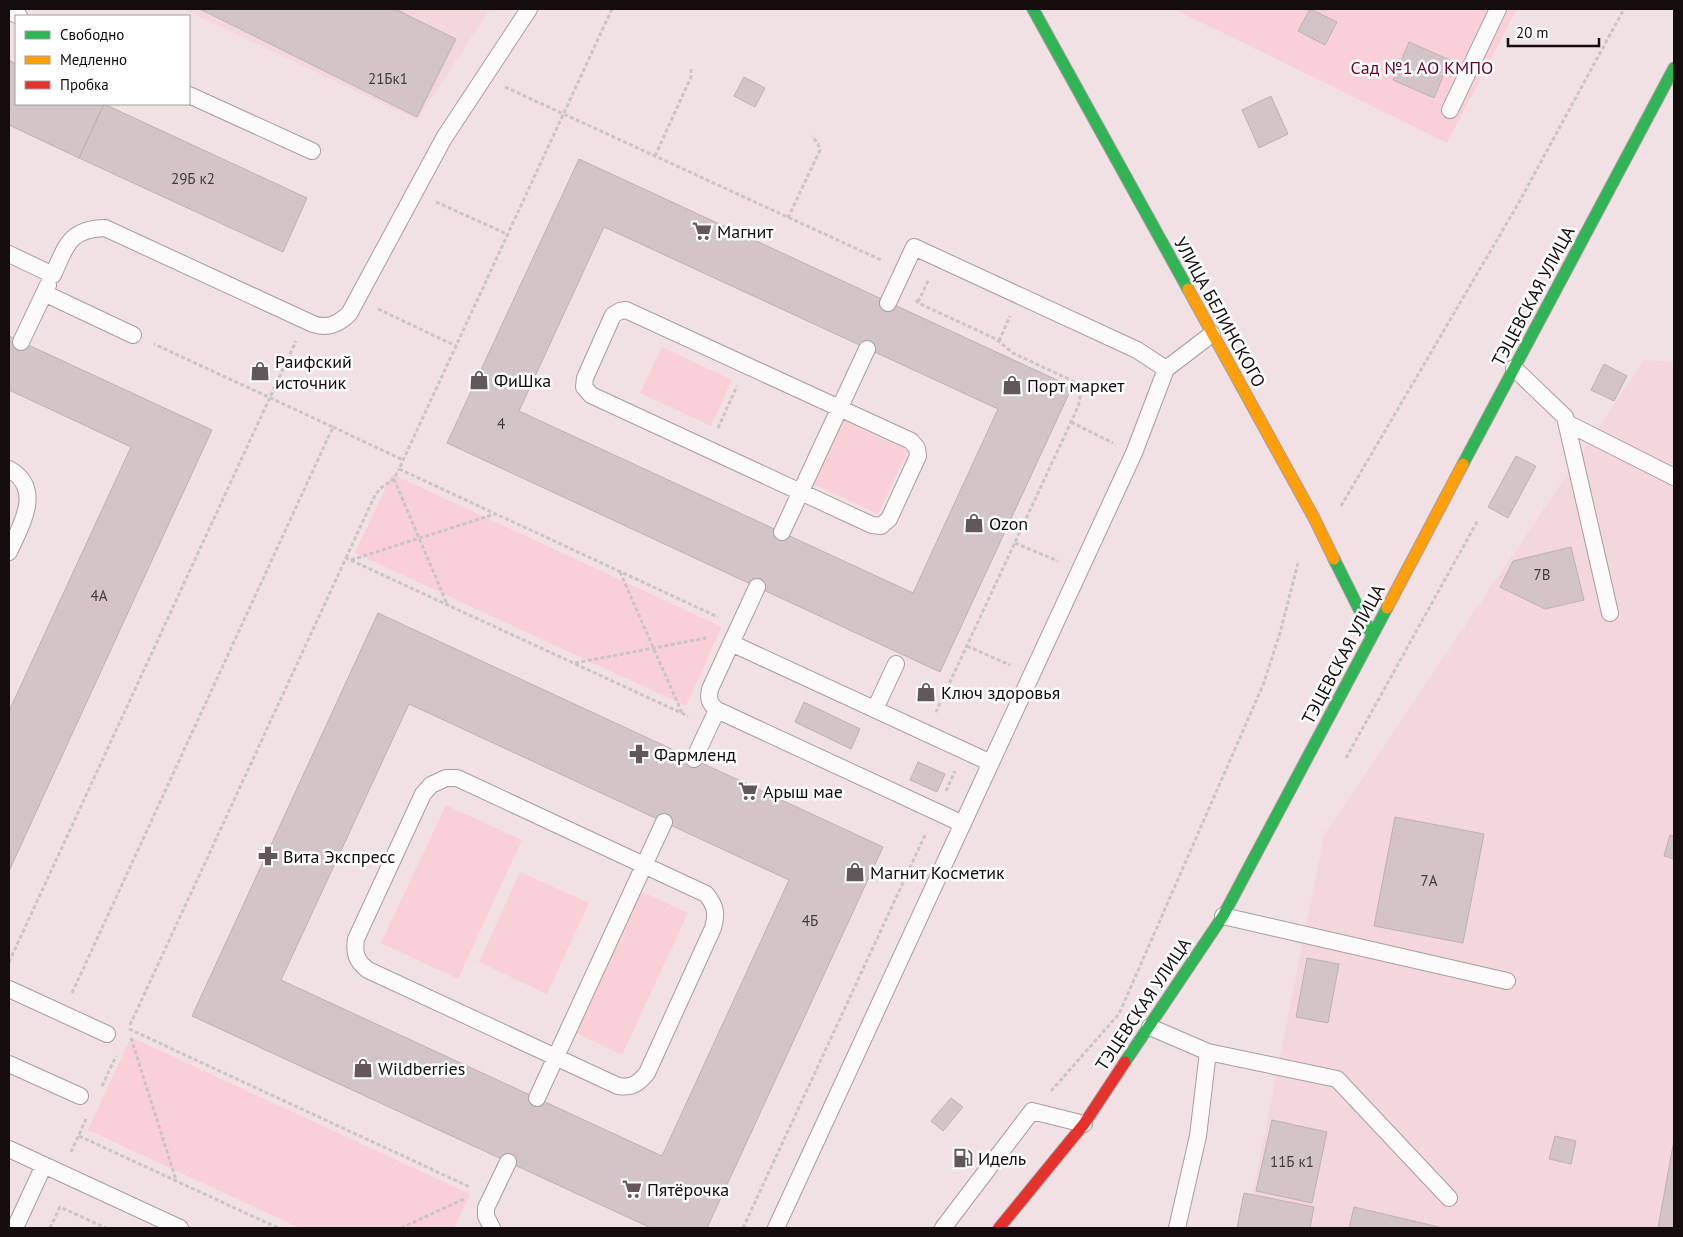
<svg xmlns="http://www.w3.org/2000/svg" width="1683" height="1237" viewBox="0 0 1683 1237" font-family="'PT Sans',sans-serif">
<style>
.built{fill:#f4d7dc}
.green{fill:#f9d0d7}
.building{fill:#d2c4c7;stroke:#bdb1b2;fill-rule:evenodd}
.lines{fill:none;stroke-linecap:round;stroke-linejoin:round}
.lane-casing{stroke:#a99c9f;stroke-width:18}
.fast-casing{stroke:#a99c9f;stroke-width:13}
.slow-casing{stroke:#a99c9f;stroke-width:13}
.jam-casing{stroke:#a99c9f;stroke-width:13}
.path{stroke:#cac4c5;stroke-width:3;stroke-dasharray:4 2.5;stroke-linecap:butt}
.lane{stroke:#fdfafb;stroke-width:16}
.fast{stroke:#30b455;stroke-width:11}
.slow{stroke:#ff9f0a;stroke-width:11}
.jam{stroke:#e5322d;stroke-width:11}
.labels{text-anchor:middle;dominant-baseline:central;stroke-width:5;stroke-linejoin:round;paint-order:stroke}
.number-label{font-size:15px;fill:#443a3c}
.park-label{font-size:18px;fill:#66032a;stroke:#fff}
.poi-label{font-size:18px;fill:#150c0e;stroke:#fff;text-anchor:start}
.street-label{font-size:18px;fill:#150c0e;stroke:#fff}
</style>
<rect width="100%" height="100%" fill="#f2e1e4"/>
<path class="built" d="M183,9h307l-73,111z
M1644,360l30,2v866h-428l78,-393z"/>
<path class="green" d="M1174,9h343l-70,134z
M662,347l70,33 -21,46 -71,-33z
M842,420l66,31 -30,63 -65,-30z
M392,474l330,153 -36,79 -331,-153z
M446,805l76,35 -64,139 -77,-36z
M520,872l69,31 -42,91 -68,-32z
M641,891l47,22 -66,142 -46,-22z
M131,1037l339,157 -16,34h-154l-212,-98z"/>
<path class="building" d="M200,9h195l61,30 -39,78z
M1310,9l27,13 -12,23 -27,-14z
M1409,42l41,18 -16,38 -41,-18z
M9,60l7,4v40h88l-25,54 -70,-33z
M744,77l21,11 -10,19 -21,-11z
M1271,96l17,38 -29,14 -17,-38z
M104,104l203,94 -24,54 -204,-94z
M579,159l493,228 -132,285 -493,-229zM604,227l394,182 -85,184 -394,-182z
M9,336l203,94 -203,441v-160l122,-264 -122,-57z
M1604,364l23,12 -13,25 -23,-11z
M1516,456l20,10 -28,52 -20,-11z
M1571,547l13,53 -39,9 -45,-22 13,-26z
M378,613l505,234 -176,381h-56l-459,-212zM409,704l380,176 -127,276 -381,-176z
M804,702l56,27 -9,20 -56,-27z
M918,762l27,12 -8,18 -27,-12z
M1395,817l89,17 -21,109 -89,-17z
M1670,835l4,1v23l-10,-3z
M1307,958l32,6 -11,59 -32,-6z
M951,1098l12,9 -20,24 -12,-10z
M1272,1120l55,12 -15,71 -56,-12z
M1555,1136l21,5 -5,23 -22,-5z
M1674,1140v88h-16z
M1244,1193l70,14 -4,21h-73z
M1354,1207l89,21h-94z"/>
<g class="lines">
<defs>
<path id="lane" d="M9,11l10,5
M189,95l123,56
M1450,110l48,-101
M9,254l44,21c13,-29 16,-46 52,-47l208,96c15,5 25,0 36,-10l95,-176 85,-129
M44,293l89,42
M888,303l26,-56 223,103 29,19
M626,310l285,131 6,7 1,8 -29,63 -8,7 -9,-1 -281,-130 -7,-8 1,-9 28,-63 7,-4z
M21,342l27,-57
M1514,368l51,49 45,196
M1567,423l107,54
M9,469c35,20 12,56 0,83
M782,532l85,-183
M731,643l260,120
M875,709l21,-45
M717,710l246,114
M694,759l23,-49c-8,-7 -9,-11 -7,-21l47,-102
M446,778h11l249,116c10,12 11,20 7,34l-66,145c-9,11 -15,15 -29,13l-250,-116c-12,-9 -14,-17 -12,-31l67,-145 8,-9z
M1223,916l284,65
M9,989l98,45
M1150,1027l58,25 129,27 112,119
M9,1064l71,32
M537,1098l127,-276
M9,1149l171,79
M15,1228l29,-63
M492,1228l-6,-12v-8l22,-46
M776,1228l358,-775 32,-84 46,-35
M943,1228l89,-117 52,13
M1177,1228l21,-92 10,-84"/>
<path id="fast" d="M1033,9l155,280
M1463,464l211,-396
M1334,559l38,76
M1125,1062l98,-146 164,-308"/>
<path id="slow" d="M1188,289l126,229 20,41
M1387,608l76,-144"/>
<path id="jam" d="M999,1228l85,-104 41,-62"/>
</defs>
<use href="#lane" class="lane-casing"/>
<use href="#fast" class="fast-casing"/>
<use href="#slow" class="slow-casing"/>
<use href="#jam" class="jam-casing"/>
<path class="path" d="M612,9l-213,460 319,148
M505,87l376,173
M655,156l36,-79v-8
M436,202l71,32
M788,218l32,-68 -2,-6 -6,-8
M916,300l2,3 78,36 17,14 62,29c11,13 2,26 -4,40l-135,290
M918,302l11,-23
M378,309l78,37
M999,341l11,-25
M1071,422l42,21
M333,427l70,33
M718,428l19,-42
M394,479l53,125
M1341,506l177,-302 106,-195
M1015,543l43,18
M346,558l29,-63 7,-8 12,-8 5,-10
M351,560l144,-46
M620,572l62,141
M967,646l43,19
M575,663l131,-25
M1346,758l132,-238
M946,791l9,-20
M9,962l287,-621
M72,993l261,-566 -179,-83
M130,1025l216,-467 342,158
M129,1029l341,158
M131,1038l45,142
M102,1086l14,-30
M1051,1091l68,-77 144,-329 17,-52 18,-70
M79,1136l199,92
M71,1152l15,-33
M50,1228l10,-21 46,21
M401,1228l63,-29
M743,1228l183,-395"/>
<use href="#lane" class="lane"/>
<use href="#fast" class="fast"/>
<use href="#slow" class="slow"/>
<use href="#jam" class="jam"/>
</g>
<defs>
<symbol id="supermarket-bare" viewBox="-9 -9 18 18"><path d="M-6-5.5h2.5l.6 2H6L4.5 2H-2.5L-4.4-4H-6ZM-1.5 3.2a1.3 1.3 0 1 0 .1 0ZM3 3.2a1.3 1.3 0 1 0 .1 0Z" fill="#625759" stroke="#fff" stroke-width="2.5" paint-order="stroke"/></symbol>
<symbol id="shop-bare" viewBox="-9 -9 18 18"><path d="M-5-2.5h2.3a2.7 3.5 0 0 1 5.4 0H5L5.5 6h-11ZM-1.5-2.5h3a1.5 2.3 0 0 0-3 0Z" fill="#625759" stroke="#fff" stroke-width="2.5" paint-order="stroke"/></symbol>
<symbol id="pharmacy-bare" viewBox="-9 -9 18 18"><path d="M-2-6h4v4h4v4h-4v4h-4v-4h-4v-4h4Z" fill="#625759" stroke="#fff" stroke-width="2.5" paint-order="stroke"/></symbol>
<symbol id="fuel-bare" viewBox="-9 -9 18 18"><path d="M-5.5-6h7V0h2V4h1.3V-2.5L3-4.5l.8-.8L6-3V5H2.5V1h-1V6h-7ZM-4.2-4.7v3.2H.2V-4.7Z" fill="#625759" stroke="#fff" stroke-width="2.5" paint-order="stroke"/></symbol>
</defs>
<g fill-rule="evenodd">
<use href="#supermarket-bare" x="688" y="217" width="28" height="28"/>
<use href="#shop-bare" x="246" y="357" width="28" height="28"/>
<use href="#shop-bare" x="465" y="366" width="28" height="28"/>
<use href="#shop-bare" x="998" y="371" width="28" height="28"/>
<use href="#shop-bare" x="960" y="509" width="28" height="28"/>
<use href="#shop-bare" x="912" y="678" width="28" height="28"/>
<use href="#pharmacy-bare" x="625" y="740" width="28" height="28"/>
<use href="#supermarket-bare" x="734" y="777" width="28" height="28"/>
<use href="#pharmacy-bare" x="254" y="842" width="28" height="28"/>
<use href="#shop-bare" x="841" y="858" width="28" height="28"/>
<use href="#shop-bare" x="349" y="1054" width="28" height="28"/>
<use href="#fuel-bare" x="949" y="1144" width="28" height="28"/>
<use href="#supermarket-bare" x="618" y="1175" width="28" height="28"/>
</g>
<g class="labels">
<g class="number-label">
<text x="388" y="78">21Бк1</text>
<text x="193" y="178">29Б к2</text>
<text x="501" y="423">4</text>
<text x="1542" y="574">7В</text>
<text x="99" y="595">4А</text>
<text x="1429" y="880">7А</text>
<text x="810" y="920">4Б</text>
<text x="1292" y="1161">11Б к1</text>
</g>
<g class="park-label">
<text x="1422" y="67">Сад №1 АО КМПО</text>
</g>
<g class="poi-label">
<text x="717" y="231">Магнит</text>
<text x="275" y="361">Раифский<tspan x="275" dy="21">источник</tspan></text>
<text x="494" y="380">ФиШка</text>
<text x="1027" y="385">Порт маркет</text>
<text x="989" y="523">Ozon</text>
<text x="941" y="692">Ключ здоровья</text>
<text x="654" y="754">Фармленд</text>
<text x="763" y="791">Арыш мае</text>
<text x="283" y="856">Вита Экспресс</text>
<text x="870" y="872">Магнит Косметик</text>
<text x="378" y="1068">Wildberries</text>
<text x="978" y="1158">Идель</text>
<text x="647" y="1189">Пятёрочка</text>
</g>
<g class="street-label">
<text transform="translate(1533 296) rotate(-62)">ТЭЦЕВСКАЯ УЛИЦА</text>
<text transform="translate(1220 312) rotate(61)">УЛИЦА БЕЛИНСКОГО</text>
<text transform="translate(1343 654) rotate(-62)">ТЭЦЕВСКАЯ УЛИЦА</text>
<text transform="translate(1143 1004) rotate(-56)">ТЭЦЕВСКАЯ УЛИЦА</text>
</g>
</g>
<rect width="1683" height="1237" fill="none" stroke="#150c0e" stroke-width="20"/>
<rect x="15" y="15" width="175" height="90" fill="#ffffff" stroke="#a19e9f"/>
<rect x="25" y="31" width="25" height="8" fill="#30b455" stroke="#a19e9f"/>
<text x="60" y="40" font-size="15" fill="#150c0e">Свободно</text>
<rect x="25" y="56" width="25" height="8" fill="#ff9f0a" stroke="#a19e9f"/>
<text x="60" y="65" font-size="15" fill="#150c0e">Медленно</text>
<rect x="25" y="81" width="25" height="8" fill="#e5322d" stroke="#a19e9f"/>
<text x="60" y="90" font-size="15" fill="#150c0e">Пробка</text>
<path d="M1508 38v8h91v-8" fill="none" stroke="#150c0e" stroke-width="2.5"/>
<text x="1516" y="38" font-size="15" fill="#150c0e" stroke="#ffffff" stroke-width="4" paint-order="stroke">20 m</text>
</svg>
